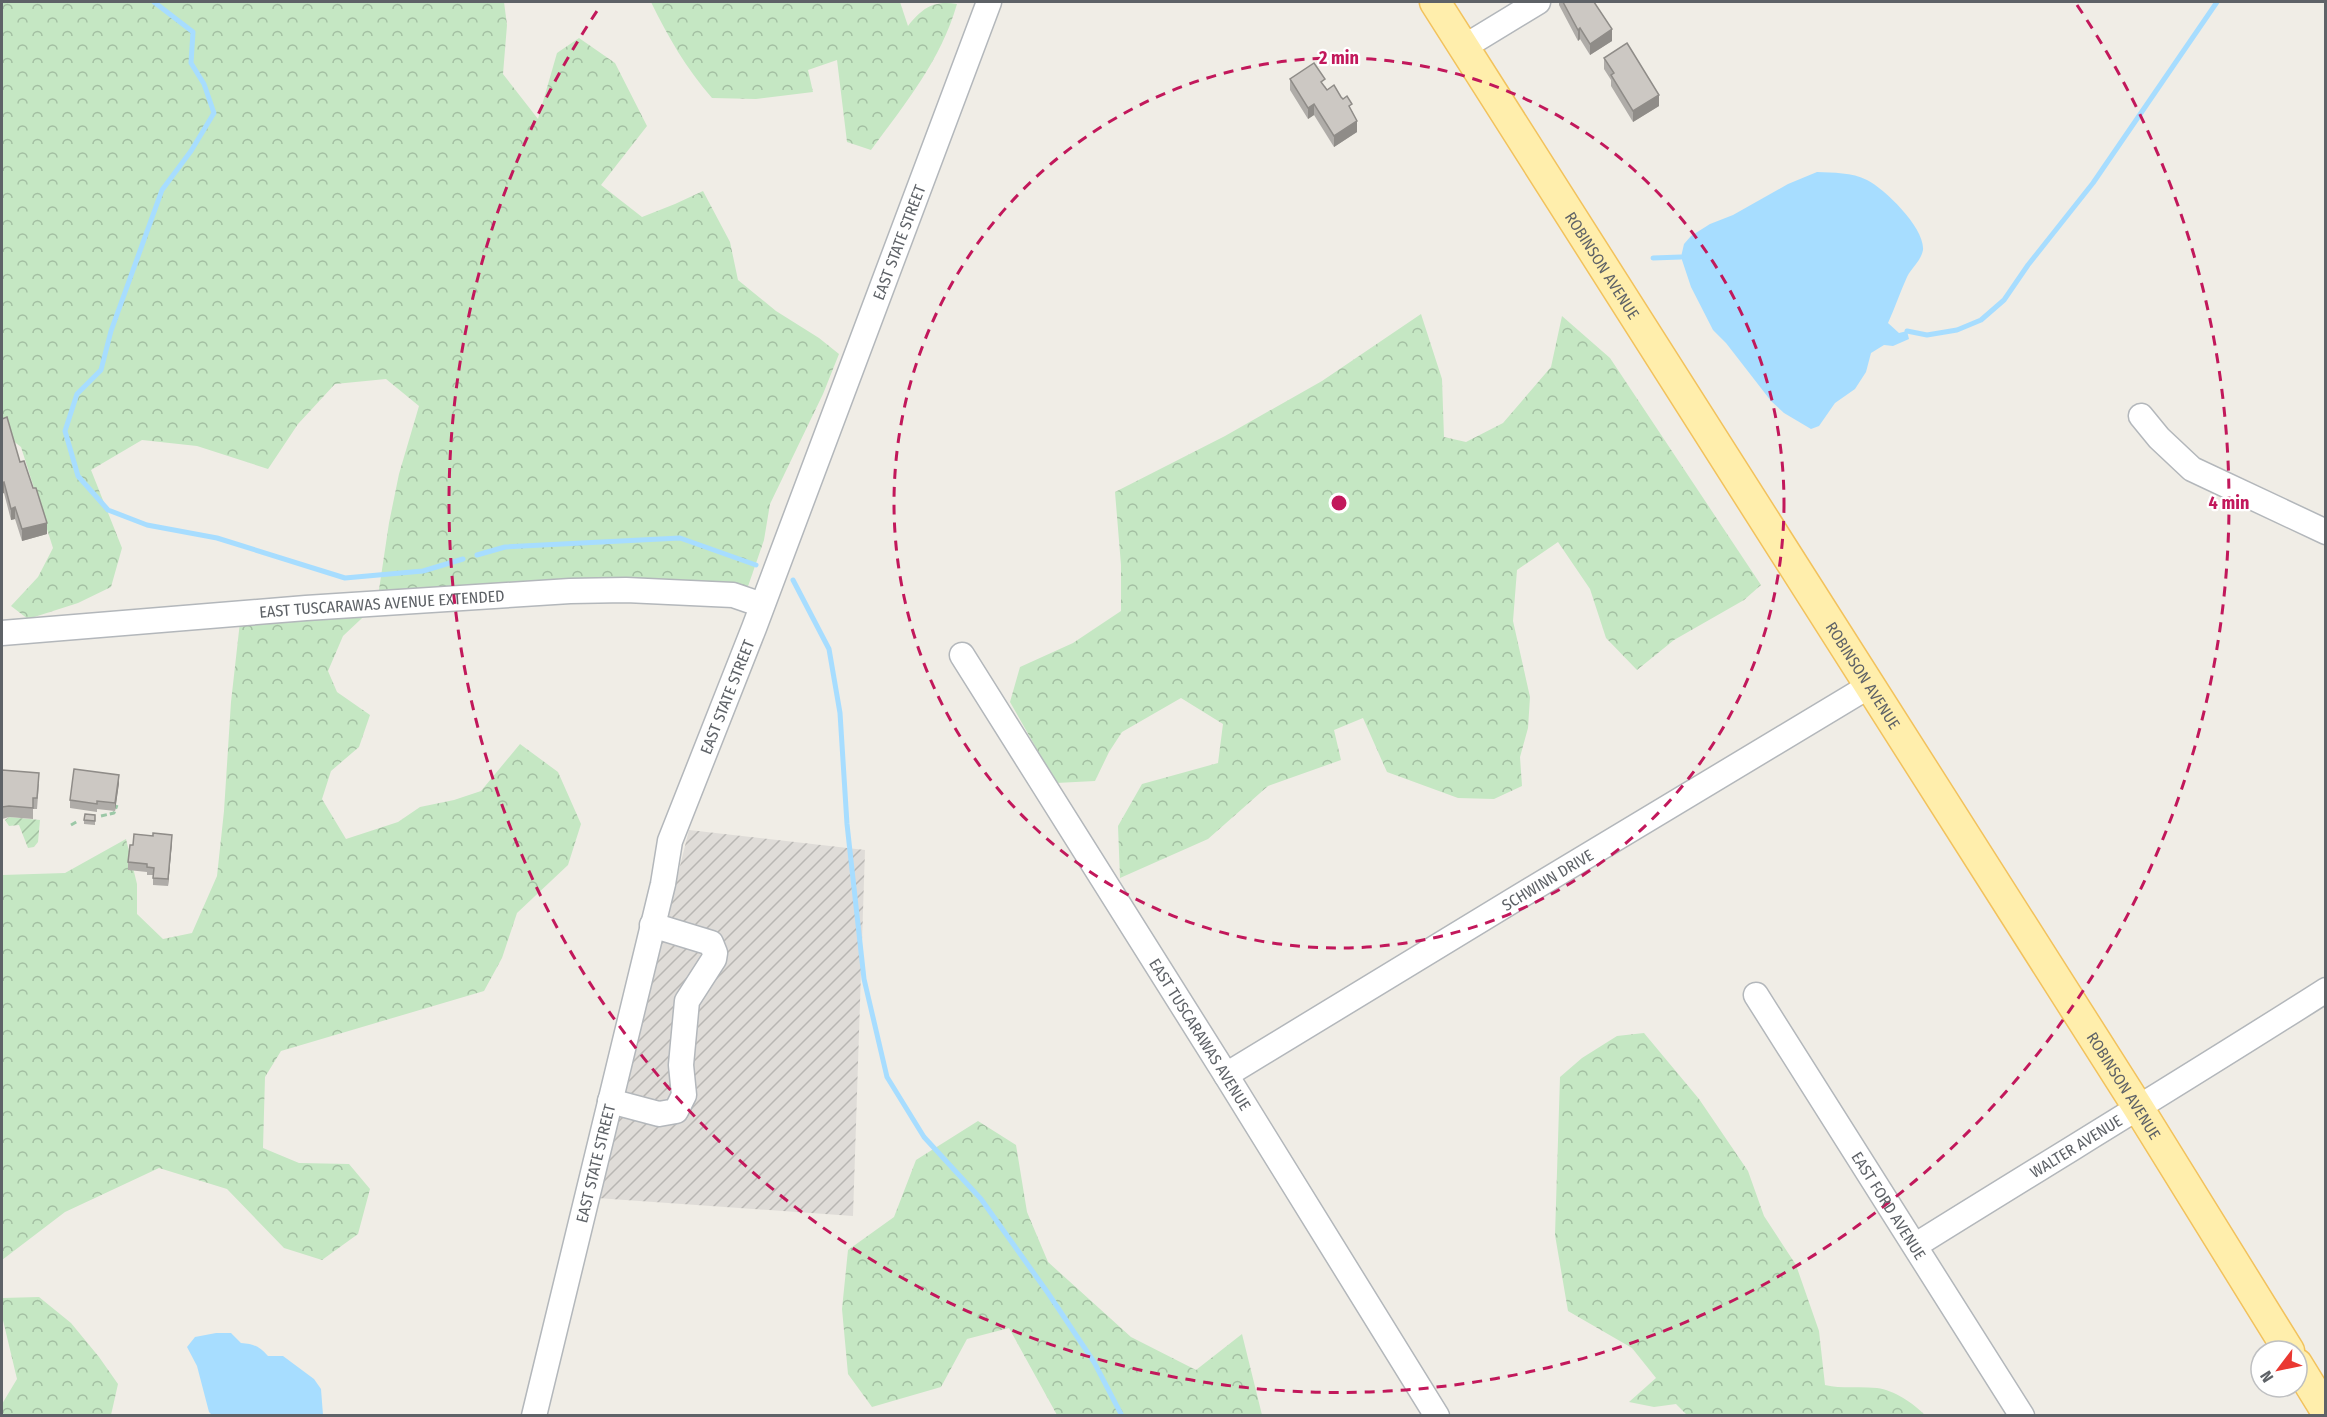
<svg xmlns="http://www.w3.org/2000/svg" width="2327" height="1417" viewBox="0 0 2327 1417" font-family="'Fira Sans Condensed',sans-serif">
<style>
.industrial{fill:url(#industrial-furrows)}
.forest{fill:url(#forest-crowns)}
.garden{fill:url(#garden-furrows)}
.water{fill:#a7ddff}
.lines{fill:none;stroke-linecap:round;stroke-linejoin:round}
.stream{stroke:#a7ddff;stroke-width:5}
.minor-casing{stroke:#b3b7bb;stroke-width:27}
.major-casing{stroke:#f2c25d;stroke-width:33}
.path{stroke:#9cc8a7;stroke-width:3;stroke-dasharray:6 3;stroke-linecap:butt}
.minor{stroke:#fff;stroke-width:24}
.major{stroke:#ffeeac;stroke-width:30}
.wall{fill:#afaca8}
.shaded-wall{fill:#8f8c88}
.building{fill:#ccc8c3;stroke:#8f8c88;stroke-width:1.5}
.ring{fill:none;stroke:#c2185b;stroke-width:3;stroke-dasharray:10 8}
.labels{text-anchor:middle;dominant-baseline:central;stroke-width:4.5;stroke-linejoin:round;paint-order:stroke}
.street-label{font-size:16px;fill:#5e6267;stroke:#fff}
.centre{fill:#c2185b;stroke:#fff;stroke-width:3}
.ring-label{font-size:18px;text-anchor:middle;font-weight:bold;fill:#c2185b;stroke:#fff;stroke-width:4.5;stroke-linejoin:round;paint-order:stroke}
</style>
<defs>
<pattern id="industrial-furrows" width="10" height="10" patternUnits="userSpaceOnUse" patternTransform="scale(1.5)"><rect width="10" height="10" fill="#dfdcd8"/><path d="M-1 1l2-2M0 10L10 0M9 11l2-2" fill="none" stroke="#b8b6b3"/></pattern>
<pattern id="forest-crowns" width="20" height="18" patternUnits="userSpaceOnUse" patternTransform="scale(1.5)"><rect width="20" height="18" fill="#c5e7c3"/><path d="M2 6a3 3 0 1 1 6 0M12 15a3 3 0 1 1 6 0" fill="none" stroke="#a3bfa2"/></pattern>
<pattern id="garden-furrows" width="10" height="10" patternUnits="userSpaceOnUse" patternTransform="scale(1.5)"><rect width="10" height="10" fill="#c5e7c3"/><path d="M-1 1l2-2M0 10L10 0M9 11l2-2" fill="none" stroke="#a3bfa2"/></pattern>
</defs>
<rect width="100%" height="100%" fill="#f0ede6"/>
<path class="industrial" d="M689,830l176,20 -12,366 -256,-18z"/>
<path class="forest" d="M2,2h502l3,23 -4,49 35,45 19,-66 22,-15 36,25 32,63 -46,59 41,32 33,-13 28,-13 27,51 8,38 38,31 43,27 20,16 -16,40 -53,110 -6,36 -20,58 -367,6 -34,32 -15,35 9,21 33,23 -11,32 -28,24 -9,28 24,40 52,-17 22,-15 34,-7 27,-9 39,-47 38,28 23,52 -13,41 -51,48 -15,45 -18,33 -203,60 -16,26 -2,71 36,15 50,1 21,25 -12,45 -36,26 -38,-12 -57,-59 -68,-21 -94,44 -63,48v-385l63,-2 61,-34 11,45v30l26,25 29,-6 25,-57 7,-65 7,-109 10,-89 136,-10 12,-80 10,-49 20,-68 -33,-27 -51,5 -37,40 -30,45 -71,-23 -55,-6 -51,30 31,78 -11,39 -33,16 -50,16 -17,-13 27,-29 15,-29 -32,-101 -19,-15z
M651,2h249l8,24c14,-17 24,-26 49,-22 -16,56 -52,100 -86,146l-24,-8 -10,-82 -29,10 5,22 -57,7 -44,-1c-26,-30 -44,-61 -61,-96z
M1421,314l21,65 2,58 22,5 37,-19 48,-56 11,-51 48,42 151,227 -17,15 -70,40 -37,30 -31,-32 -16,-49 -32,-47 -41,28 -4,51 17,76 -2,31 -8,29 2,29 -28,13 -36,-1 -71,-26 -24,-54 -29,12 7,30 -73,26 -60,53 -88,39 -2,-52 24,-42 76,-21 5,-39 -42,-26 -59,34 -13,20 -14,29 -39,2 -46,-81 10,-35 53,-24 48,-32v-46l-6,-73 110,-56 97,-55z
M1644,1033l55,66 49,72 16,45 32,49 23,66 6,54c17,4 34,1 52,3 17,2 36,15 48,27l-237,1 -12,-12 -22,3 -25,-5 27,-24 -24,-30 -64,-37 -13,-76 5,-158 22,-19 35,-22z
M978,1121l38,24 11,67 21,50 83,75 65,33 46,-36 20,81h-205l-48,-87 -42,11 -26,48 -69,20 -24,-33 -6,-65 6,-59 46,-33 22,-57z
M39,1297l32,26 28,34 19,27 -7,31h-109v-11l15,-25 -15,-63v-18z"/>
<path class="garden" d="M9,817l31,3 -2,22 -4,5 -6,1 -9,-23 -10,1 -4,-6z"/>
<path class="water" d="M1817,172c16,1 35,0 50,8 18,9 58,48 56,70 -2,11 -11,17 -16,27 -7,15 -12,31 -19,46l11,10 8,-2 2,8 -16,7 -9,-1 -13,8 -5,19 -11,17 -20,14 -16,23 -8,3 -27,-16 -13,-12 -45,-58 -13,-13 -22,-43 -10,-30 3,-13 7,-8 19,-12 23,-9 55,-31z
M216,1333h15l10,10c13,1 18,3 27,13h15l31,23 7,10 2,26h-111l-3,-3 -12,-46 -10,-19 8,-10z"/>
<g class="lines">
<path class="stream" d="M154,2l39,30 -2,31 13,21 10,29 -23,38 -29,39 -51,141 -10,39 -24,24 -12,37 13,45 30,34 39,15 70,13 128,40 78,-7 40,-12
M1653,258l28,-1
M1907,331l20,4 30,-5 24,-10 23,-20 24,-35 65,-82 124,-181
M477,555l28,-8 175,-9 76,27
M793,580l36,69 11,64 7,111 17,155 23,98 37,60 57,62 67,94 46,69 28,54"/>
<defs>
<g id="minor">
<path d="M1464,47l74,-45"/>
<path d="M2141,416l18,22 33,31 134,63"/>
<path id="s1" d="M2,633l304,-25 264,-17 56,-1 107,5 29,10"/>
<path id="s2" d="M962,655l264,420 211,341"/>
<path id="s3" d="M1756,995l266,421"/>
<path id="s4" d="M1226,1075l286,-174 359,-216"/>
<path d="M610,1101l49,13 17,-3 8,-16 -3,-30 6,-64 27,-42 1,-6 -4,-10 -59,-18"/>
<path id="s5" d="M1916,1245c136,-85 274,-168 410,-255"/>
<path id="s6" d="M534,1416l129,-532 7,-43 84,-213 235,-626"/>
</g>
<g id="major">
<path id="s7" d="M1435,2l704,1107 150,242"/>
<path d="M2297,1364l29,47"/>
</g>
</defs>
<use href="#minor" class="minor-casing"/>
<use href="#major" class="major-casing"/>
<path class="path" d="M101,816l13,-3 3,-8
M71,825l7,-4"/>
<use href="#minor" class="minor"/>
<use href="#major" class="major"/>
</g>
<path class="wall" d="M1559,2h35l18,39 -22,14 -10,-16 -2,2 -19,-36z
M1604,58l55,48 -26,16 -22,-36v-6l-7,-11z
M1290,79l35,7 2,4 14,7 11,14 5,21 -23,15 -20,-32 -6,4 -18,-29z
M2,419l18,43 27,72 -25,7 -7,-22 -4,1 -7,-27z
M2,770l37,14 -2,25h-4v10l-24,-2 -7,2z
M119,783l-4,28 -18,-2v3l-27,-4v-8z
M95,819v6l-11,-1v-4z
M172,842l-4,44 -15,-1v-10h-6v-3l-19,-2v-8z"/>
<path class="shaded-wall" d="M1580,28v11l-2,2v-11z
M1612,29v12l-22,14v-11z
M1659,95v11l-26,16v-11z
M1314,104v11l-6,4v-11z
M1357,121v11l-23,15v-11z
M4,482v11l-2,1v-11z
M15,507v12l-4,1v-11z
M47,523v11l-25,7v-12z
M119,775v8l-4,28v-8z
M172,835v7l-4,44v-7z"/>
<path class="building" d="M1563,2h31l18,27 -22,15 -10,-16 -2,2z
M1627,43l32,52 -26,16 -22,-36 3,-2 -10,-15z
M1314,63l11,16 -4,3 6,8 7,-5 7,12 2,2 4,-3 5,8 -3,2 8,15 -23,15 -20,-32 -6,4 -18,-29z
M7,417l13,45 4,-1 9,27h3l11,35 -25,6 -7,-22 -4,2 -7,-27 -2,1v-64z
M74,769l45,6 -4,28 -18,-2v3l-27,-4z
M2,770l37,3 -2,25h-4v10l-24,-2 -7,1z
M85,814l10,1v6l-11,-1z
M153,833l19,2 -4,44 -15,-1 1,-10 -7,-1v-3l-19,-2 2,-17h3l1,-11 19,2z"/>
<g class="ring">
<circle cx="1339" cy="503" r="445"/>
<path d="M2077 5A890 890 0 1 1 601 5"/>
</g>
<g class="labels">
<g class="street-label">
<text stroke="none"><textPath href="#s6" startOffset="1232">EAST STATE STREET</textPath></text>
<text stroke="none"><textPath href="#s7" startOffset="312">ROBINSON AVENUE</textPath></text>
<text stroke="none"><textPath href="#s1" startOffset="381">EAST TUSCARAWAS AVENUE EXTENDED</textPath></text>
<text stroke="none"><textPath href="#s7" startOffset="798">ROBINSON AVENUE</textPath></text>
<text stroke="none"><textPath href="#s6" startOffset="746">EAST STATE STREET</textPath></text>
<text stroke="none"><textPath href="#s4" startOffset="376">SCHWINN DRIVE</textPath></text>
<text stroke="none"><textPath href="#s2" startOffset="448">EAST TUSCARAWAS AVENUE</textPath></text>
<text stroke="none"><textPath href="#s7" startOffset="1284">ROBINSON AVENUE</textPath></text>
<text stroke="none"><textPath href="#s5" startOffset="188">WALTER AVENUE</textPath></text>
<text stroke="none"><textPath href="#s6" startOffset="260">EAST STATE STREET</textPath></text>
<text stroke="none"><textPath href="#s3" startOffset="249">EAST FORD AVENUE</textPath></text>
</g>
</g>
<circle cx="1339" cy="503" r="9" class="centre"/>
<g class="ring-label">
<text x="1339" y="64">2 min</text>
<text x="2229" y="509">4 min</text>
</g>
<rect width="2327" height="1417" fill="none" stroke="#5e6267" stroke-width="6"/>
<g transform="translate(2279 1369) rotate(238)"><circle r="28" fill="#ffffff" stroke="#bfc0c2" stroke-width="1.5"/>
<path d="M0-4.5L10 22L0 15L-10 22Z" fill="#ea3832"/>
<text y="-9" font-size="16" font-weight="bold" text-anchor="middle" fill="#5e6267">N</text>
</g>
</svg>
